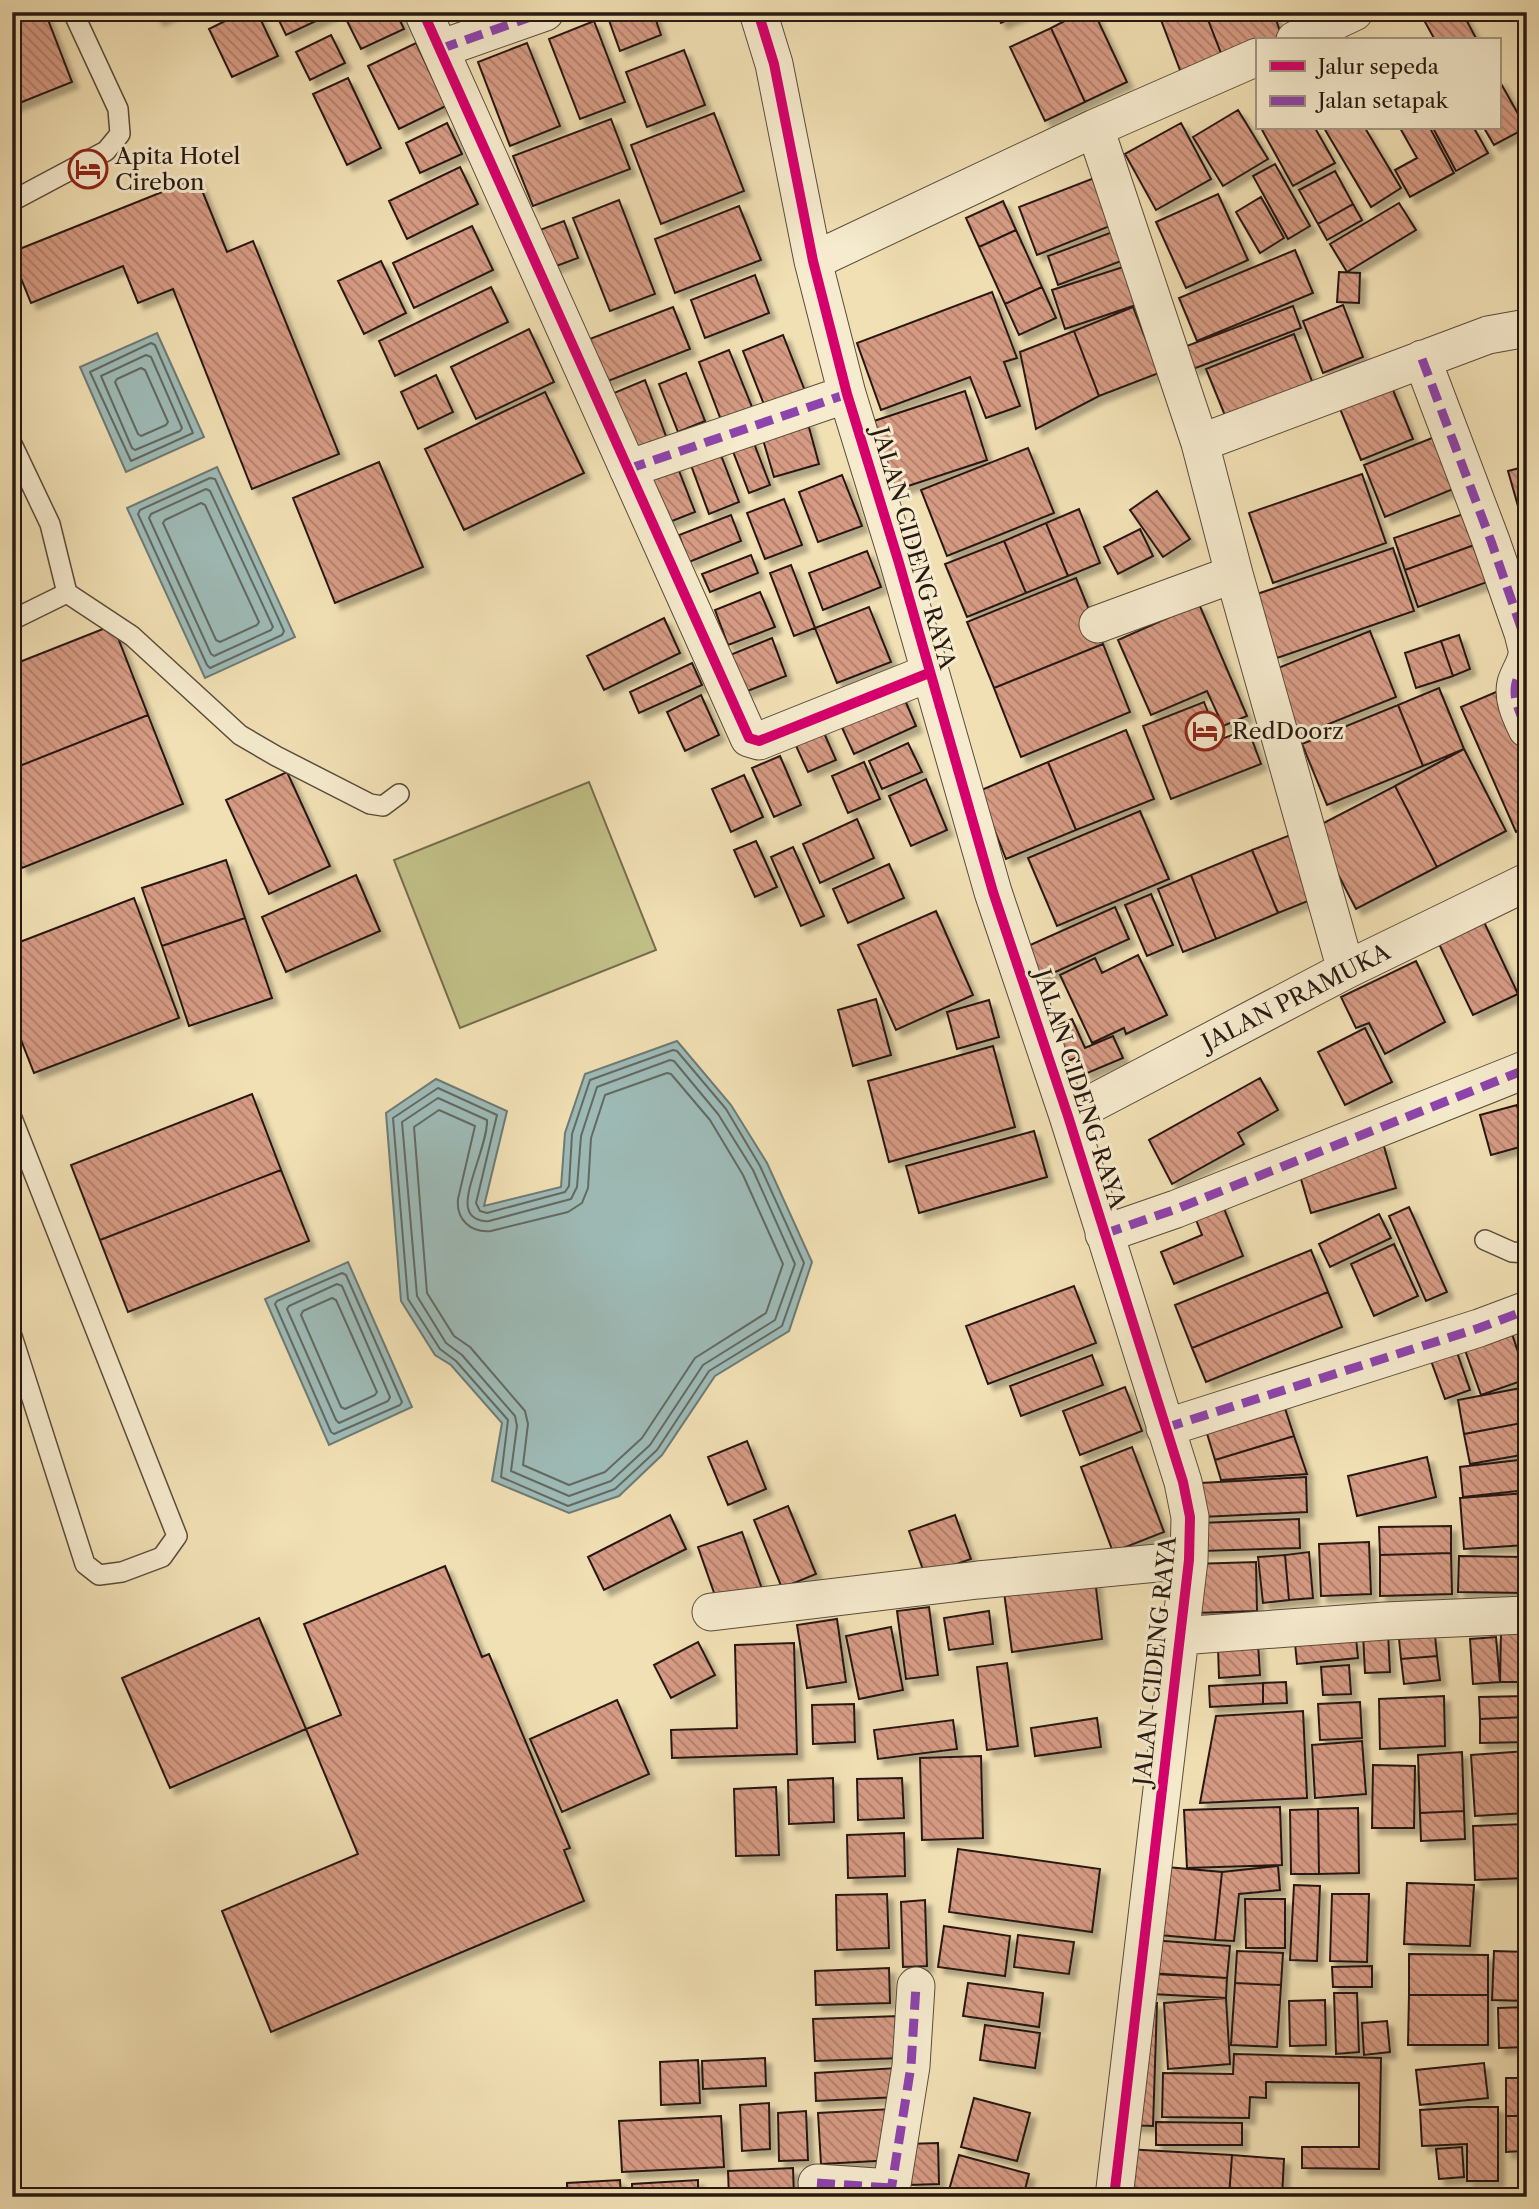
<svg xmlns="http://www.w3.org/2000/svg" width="1539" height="2209" viewBox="0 0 1539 2209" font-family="'Libre Caslon Text',serif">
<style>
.pitch{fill:#c2c088;stroke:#746c4d;stroke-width:2}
.water{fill:#9ebbb7;stroke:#6e7a75;stroke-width:2}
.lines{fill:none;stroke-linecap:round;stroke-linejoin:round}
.shore{stroke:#626a64;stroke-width:2}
.building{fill:url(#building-back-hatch);stroke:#271912;stroke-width:2;filter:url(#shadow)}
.service-casing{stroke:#5a4b3a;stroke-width:22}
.minor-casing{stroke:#5a4b3a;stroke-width:39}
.service{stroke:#f6ebce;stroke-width:19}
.minor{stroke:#f6ebce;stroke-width:37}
.quiet{stroke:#8e44ad;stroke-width:9;stroke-dasharray:18 9;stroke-linecap:butt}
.cycleway-casing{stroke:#f6ebce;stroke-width:15}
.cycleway{stroke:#d6006c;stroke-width:10}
.labels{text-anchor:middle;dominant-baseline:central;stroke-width:6;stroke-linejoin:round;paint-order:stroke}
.poi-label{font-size:23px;fill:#271912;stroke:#f6ebce;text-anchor:start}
.street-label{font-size:23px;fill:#271912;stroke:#f6ebce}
</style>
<defs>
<pattern id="building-back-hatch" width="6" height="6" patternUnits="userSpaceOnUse" patternTransform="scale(1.75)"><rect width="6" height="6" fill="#d79b84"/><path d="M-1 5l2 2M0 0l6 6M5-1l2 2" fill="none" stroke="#ae7e6b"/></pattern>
<filter id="shadow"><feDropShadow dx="6" dy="6" stdDeviation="2" flood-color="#0004"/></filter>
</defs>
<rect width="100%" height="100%" fill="#f1e0b4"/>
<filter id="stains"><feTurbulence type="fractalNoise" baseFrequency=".00286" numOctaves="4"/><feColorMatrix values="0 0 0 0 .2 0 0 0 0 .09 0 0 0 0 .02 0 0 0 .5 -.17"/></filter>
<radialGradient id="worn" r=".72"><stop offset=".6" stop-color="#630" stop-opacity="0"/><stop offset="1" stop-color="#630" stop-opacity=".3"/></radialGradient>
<path class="pitch" d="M589,782l67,168 -196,78 -66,-168z"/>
<path class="water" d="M157,333l47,104 -78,35 -46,-105z
M217,467l78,170 -90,41 -78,-170z
M677,1041l54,64 36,58 45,99 -23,69 -74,45 -53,79 -43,41 -50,17 -77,-32 10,-58 -51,-58 -16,-10 -34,-54 -15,-188 50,-34 71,32 -23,95 77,-19 4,-54 20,-59z
M348,1262l64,145 -83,38 -64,-146z"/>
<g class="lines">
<path class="shore" d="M151,343l4,2 38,88 -62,28 -41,-89z
M146,355l5,2 31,71 -2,3 -45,19 -3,-2 -31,-72z
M141,368l4,2 23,52 -2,3 -25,11 -3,-2 -23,-52 2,-3z
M210,478l5,1 69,152 -2,4 -72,33 -3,-3 -69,-151 2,-4z
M206,489l4,2 63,136 -2,3 -57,26 -3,-2 -62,-136 2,-4z
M201,503l4,2 54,117 -2,3 -37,17 -4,-2 -53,-117 2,-3z
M673,1050l4,1 49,58 34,57 44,97 -22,63 -73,45 -52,79 -42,39 -47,17 -67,-29 7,-57 -52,-59 -16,-12 -32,-50 -15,-181 45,-30 59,27 -21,88 4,8 7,2 78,-21 4,-6 3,-52 18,-54z
M670,1060l4,1 44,53 35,56 42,94 -20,56 -72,45 -53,80 -39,36 -42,15 -58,-25 6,-45 -2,-10 -53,-61 -16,-12 -29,-47 -15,-174 36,-24 49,22c1,23 -23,68 -19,88 2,10 12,14 21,13l82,-22 6,-12 4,-51 16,-49z
M667,1073l4,1 39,46 33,55 40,89 -17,49 -71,45 -53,80 -37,34 -36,13 -46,-20 5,-41 -3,-13 -55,-64 -16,-11 -27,-43 -13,-166 25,-17 36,16 -17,73c-2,20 12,34 33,32l77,-19 14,-9 6,-15 3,-50 14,-43z
M342,1273l4,2 56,127 -2,3 -66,29 -3,-2 -56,-128 2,-3z
M337,1284l5,2 48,111 -2,4 -49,22 -3,-3 -49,-111 2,-3z
M332,1298l4,2 41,92 -2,3 -30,14 -4,-2 -40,-92 2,-4z"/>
</g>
<path class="building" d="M12,12h33l27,70 -60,24z
M154,12h20l-16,8z
M243,12h14l21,44 -46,21 -23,-48z
M275,12h55l1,2 -45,21z
M350,12h46l8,17 -43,20 -17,-34z
M606,12h47l8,23 -41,16z
M996,12h29l-24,11z
M1082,12h12l33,70 -42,20 -34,-74z
M1158,12h47l19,49 -41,17z
M1205,12h68l10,27 -26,1 -33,21z
M1443,12h19l15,28h-42l-10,-18z
M594,21l31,81 -45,17 -31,-80z
M1051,28l34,74 -40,19 -35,-74z
M331,35l14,28 -35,17 -14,-28z
M416,43l30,63 -47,23 -31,-63z
M527,43l33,83 -50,20 -32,-84z
M684,50l21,55 -58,22 -21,-55z
M348,78l33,70 -34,17 -34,-71z
M1499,80l27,48 -32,17 -10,-17h15z
M1238,110l30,49 -45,27 -30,-49z
M714,113l30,78 -83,33 -30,-79z
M611,119l19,50 -97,37 -20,-50z
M447,123l15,31 -42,19 -14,-30z
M1181,123l30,56 -55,31 -31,-56z
M1261,128h54l20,35 -42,23z
M1324,128h41l36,60 -30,19z
M1400,128h30l24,45 -44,24 -15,-27 22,-12z
M1433,128h41l14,25 -32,18z
M1275,164l35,62 -22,13 -35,-63z
M460,167l18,37 -71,35 -18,-38z
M1335,171l18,33 -35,20 -19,-34z
M1102,175l18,47 -83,33 -18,-48z
M197,178l30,74 26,-11 86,213 -87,35 -79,-200 -35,14 -15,-37 -92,37 -19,-47v-4z
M1218,194l30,66 -62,28 -30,-66z
M1261,197l23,41 -24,15 -24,-41z
M619,200l36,94 -45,17 -37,-93z
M1003,201l13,29 -37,17 -13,-29z
M1399,203l17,27 -69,42 -17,-28z
M1353,204l9,16 -35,20 -9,-16z
M739,206l22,54 -86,33 -20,-54z
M564,221l14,37 -27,10 -14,-37z
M472,226l21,44 -79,38 -21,-45z
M1126,227l11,28 -79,30 -10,-29z
M1016,230l26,57 -37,17 -26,-57z
M1295,250l18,43 -116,48 -18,-43z
M381,261l25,52 -42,21 -26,-53z
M1123,267l13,38 -71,24 -13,-39z
M1339,272l21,1 -1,30 -22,-1z
M755,275l14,38 -64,25 -14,-38z
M491,287l17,35 -113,54 -16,-35z
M1042,287l14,31 -37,17 -14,-31z
M992,292l25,66 -13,4 16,44 -34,12 -16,-41 -89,33 -24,-67z
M1343,305l20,52 -40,16 -20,-52z
M1293,306l8,22 -108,41 -9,-22z
M673,307l17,42 -87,34 -16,-43z
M1133,307l26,66 -60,23 -25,-65z
M529,329l25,53 -78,37 -25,-52z
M1074,331l25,65 -63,33 -16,-77z
M1294,334l19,50 -87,34 -20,-49z
M783,335l22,56 -40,16 -22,-56z
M729,350l23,57 -31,13 -22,-58z
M686,373l19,48 -27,11 -19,-48z
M1386,373l27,66 -52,21 -27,-66z
M436,375l17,37 -35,17 -17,-37z
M645,380l22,59 -31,11 -22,-57z
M965,391l22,69 -91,30 -22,-69z
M545,392l39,81 -120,57 -39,-81z
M807,420l12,44 -45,13 -13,-44z
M750,433l20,52 -21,8 -20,-52z
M1437,436l21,51 -73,30 -21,-52z
M717,445l22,57 -30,12 -21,-57z
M1028,448l26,65 -107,43 -26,-66z
M674,458l21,54 -28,11 -22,-53z
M379,462l44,105 -88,36 -42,-105z
M1527,466v45l-7,2 -12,-42z
M1362,474l24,69 -113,40 -24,-70z
M842,475l20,51 -44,16 -19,-50z
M1157,491l33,48 -27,18 -33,-47z
M784,499l18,46 -37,14 -18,-46z
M1079,509l21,54 -32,13 -22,-53z
M1466,513l11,31 -72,26 -11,-32z
M731,515l10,26 -52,21 -10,-27z
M1046,523l22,53 -42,17 -22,-52z
M1140,529l13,27 -35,18 -14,-27z
M1004,541l22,52 -59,24 -22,-53z
M1477,544l13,37 -72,26 -13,-37z
M1393,548l21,63 -137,47 -20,-64z
M867,551l14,36 -58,23 -14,-37z
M751,555l7,18 -48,19 -8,-18z
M791,565l24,63 -21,8 -24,-63z
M1076,578l27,66 -109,44 -27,-66z
M760,592l15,35 -47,18 -13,-35z
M1199,604l48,112 -24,10 -16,-35 -56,24 -33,-75z
M869,607l22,55 -54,21 -22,-55z
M664,618l16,35 -76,37 -17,-34z
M113,625l35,90 -136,54v-104z
M1370,631l26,66 -97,39 -26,-66z
M1459,635l11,34 -17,7 -12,-35z
M772,638l14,38 -41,16 -15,-37z
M1441,641l12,35 -37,12 -11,-35z
M1103,644l27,68 -109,45 -27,-69z
M692,663l10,22 -63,28 -9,-21z
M1439,688l25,61 -41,17 -25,-61z
M1503,689l24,57v81l-11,5 -55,-125z
M902,693l14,33 -62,28 -15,-33z
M701,695l18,40 -34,16 -18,-39z
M1204,702l15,38 29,-11 13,35 -90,35 -28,-73z
M1398,705l25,61 -96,39 -25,-61z
M148,715l35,89 -161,64 -10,-25v-74z
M820,724l16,36 -28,12 -16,-35z
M1126,730l28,69 -78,31 -28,-68z
M908,743l14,29 -40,17 -13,-28z
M1464,749l42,82 -69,36 -42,-81z
M780,756l21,49 -27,12 -22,-49z
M864,762l16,37 -32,14 -16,-37z
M1048,762l28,68 -70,29 -27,-68z
M287,772l43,94 -61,28 -43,-94z
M744,775l19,42 -32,15 -19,-43z
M926,779l21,51 -36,16 -22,-50z
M1395,786l42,81 -81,42 -42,-81z
M1140,811l29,68 -112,47 -29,-68z
M857,819l17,39 -54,25 -17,-39z
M1293,834l25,63 -40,16 -26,-63z
M756,841l21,46 -22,10 -21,-47z
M793,847l31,69 -23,10 -30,-69z
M1252,850l26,63 -62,26 -25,-64z
M226,860l19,58 -83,28 -20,-58z
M889,864l15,34 -56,25 -15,-34z
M356,875l24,56 -94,41 -24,-55z
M1191,875l25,64 -33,13 -25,-63z
M1151,894l22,51 -26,11 -22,-51z
M134,898l45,120 -145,55 -22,-56v-72z
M1115,907l14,32 -96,43 -14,-32z
M936,911l37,84 -77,35 -38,-85z
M245,918l27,80 -83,28 -27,-80z
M1484,922l34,72 -45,21 -34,-71z
M1138,955l29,60 -41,19 -2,-6 -32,15 -32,-68 35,-17 7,15z
M1416,961l29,61 -60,32 -16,-31 -13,5 -15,-31z
M876,999l15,56 -38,11 -15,-56z
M989,1000l10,37 -42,12 -10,-37z
M1072,1019l13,29 28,-12 10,22 -38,16 -7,-17 -19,8 -15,-34z
M1365,1028l27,54 -47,23 -27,-53z
M993,1046l22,81 -126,35 -21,-81z
M1260,1078l18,32 -40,23 6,11 -72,40 -23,-44z
M252,1094l29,76 -181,70 -29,-75z
M1517,1105l10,40 -36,10 -11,-40z
M1034,1131l13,46 -128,36 -13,-47z
M1383,1143l13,45 -85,25 -13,-44z
M281,1170l28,71 -181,71 -28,-72z
M1219,1196l24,60 -69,28 -13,-32 41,-17 -11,-28z
M1409,1207l38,85 -21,9 -37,-85z
M1379,1214l12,24 -61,29 -11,-23z
M1394,1244l24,52 -44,20 -23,-52z
M1311,1250l17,42 -136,56 -17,-43z
M1074,1286l22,57 -108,41 -22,-58z
M1328,1292l14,35 -136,55 -14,-34z
M1507,1319l20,60 -46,16 -21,-59z
M1452,1338l18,52 -25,9 -19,-52z
M1092,1355l11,30 -82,31 -11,-30z
M1125,1387l17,44 -62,24 -17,-44z
M1526,1387l1,35 -63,12 -6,-34z
M1280,1393l14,43 -79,24 -13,-43z
M1527,1422v32l-57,10 -6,-30z
M1294,1436l13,38 -86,6 -6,-20z
M747,1441l19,48 -38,16 -20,-48z
M1132,1447l32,85 -51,20 -32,-85z
M1427,1457l9,40 -79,19 -9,-40z
M1527,1459v31l-64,7 -3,-30z
M1306,1477l1,35 -105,5 -1,-34z
M1527,1493v52l-63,4 -4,-51z
M788,1506l28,68 -34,14 -28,-68z
M670,1515l16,34 -82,41 -16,-33z
M955,1515l16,44 -46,16 -16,-44z
M1299,1519l1,29 -98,3 -2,-28z
M1451,1526v27l-71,2 -1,-28z
M742,1532l20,57 -44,15 -20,-57z
M1369,1542l2,52 -50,2 -2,-52z
M1309,1552l4,46 -24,2 -4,-45z
M1451,1553l1,41 -72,2v-41z
M1285,1555l4,45 -26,3 -5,-46z
M1459,1556l68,1v36l-69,-1z
M1256,1562l1,49 -63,2 -2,-49z
M445,1566l37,91 7,-3 81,194 -6,2 20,51 -313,131 -49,-121 136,-57 -52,-125 35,-14 -37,-91z
M1095,1579l7,60 -90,13 -8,-60z
M929,1607l9,68 -32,4 -9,-68z
M989,1611l4,33 -44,6 -5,-32z
M259,1618l47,111 -136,59 -48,-110z
M837,1619l9,63 -39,6 -10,-63z
M891,1627l12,63 -44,9 -13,-63z
M1501,1632l26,1v49h-27z
M1388,1633l2,39 -25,1 -2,-39z
M1435,1635l2,21 -36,3 -2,-20z
M1496,1637l4,45 -27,2 -3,-45z
M1356,1638l2,20 -61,6 -2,-21z
M698,1642l17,33 -44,23 -17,-33z
M794,1643l3,111 -125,4 -1,-28 66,-2 -2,-83z
M1258,1644l2,31 -41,3 -1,-31z
M1437,1656l3,24 -36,4 -3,-25z
M1007,1663l11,83 -31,4 -10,-83z
M1349,1665l2,29 -28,1 -2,-28z
M1286,1682l1,21 -24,1v-21z
M1263,1683v21l-53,3 -1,-21z
M1444,1696l1,50 -65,3 -1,-50z
M1527,1696v21l-47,2 -1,-22z
M617,1700l32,74 -87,38 -32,-73z
M1360,1702l2,36 -42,2 -2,-36z
M854,1704l1,38 -42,2 -1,-39z
M1303,1711l4,87 -107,5 16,-87z
M1527,1717v25l-47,1v-24z
M1097,1718l4,29 -66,9 -4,-28z
M953,1720l4,29 -79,10 -4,-29z
M1362,1741l4,53 -51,4 -3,-53z
M1527,1751v62l-52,3 -4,-61z
M1462,1752l2,59 -44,2 -2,-58z
M981,1756l2,82 -61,2 -2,-82z
M1373,1765l42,1 -1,62h-42z
M833,1778l1,44 -45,2 -1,-44z
M902,1778l2,40 -46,2 -1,-41z
M776,1787l3,68 -43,1 -2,-67z
M1280,1807l2,58 -95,3 -3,-58z
M1358,1808l1,65 -40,1 -1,-65z
M1318,1809l1,65h-28l-1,-64z
M1464,1811l1,28 -44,2 -1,-28z
M1525,1824l1,54 -51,2 -2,-54z
M904,1833l1,43 -57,2 -1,-43z
M958,1849l142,20 -8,63 -143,-20z
M1155,1866l67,6 -7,68 -67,-6z
M1278,1866l2,24 -41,4 -5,47 -19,-1 7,-68z
M1407,1883l67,2 -4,61 -66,-2z
M1294,1885l26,1 -3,75 -27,-1z
M887,1894l2,54 -52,2 -1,-55z
M1332,1894h37l-2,68 -37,-1z
M1245,1899h40v49h-39z
M925,1900l2,66 -24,1 -2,-65z
M944,1926l66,10 -5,40 -67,-9z
M1018,1935l56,7 -5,32 -55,-7z
M1151,1940l79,6 -3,32 -78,-5z
M1237,1951l46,2 -2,32 -46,-2z
M1494,1951l33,1v49l-35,-1z
M1409,1954l79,1v40h-79z
M1372,1966v21h-39l-1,-20z
M889,1968l1,35 -74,2 -1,-34z
M1154,1974l73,4 -1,20 -74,-4z
M968,1983l75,10 -4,34 -76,-11z
M1235,1983l46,2 -4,62 -46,-2z
M1334,1993h23l2,59 -23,2z
M1409,1995h79v50h-80z
M1226,1998l4,66 -62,5 -4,-66z
M1325,2000l1,45 -36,1 -1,-45z
M1138,2003h19l-4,123 -26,-1z
M1527,2007v40l-28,1 -1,-40z
M899,2016l2,42 -86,3 -2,-42z
M1387,2021l3,31 -26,3 -2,-32z
M985,2025l55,8 -5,35 -55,-8z
M1234,2054l147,4 -2,111 -77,-1v-21h57v-64l-93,-1v16l-16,-1 -1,21 -87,-1 1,-44 70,1z
M765,2058l1,28 -63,3 -1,-28z
M698,2060l2,43 -39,2 -1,-43z
M1484,2063l4,35 -68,7 -4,-35z
M897,2068l1,29 -82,4 -1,-28z
M1506,2078h21v38h-21z
M974,2098l56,15 -13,48 -56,-14z
M769,2103l1,46 -28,2 -2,-46z
M1467,2107h31v74h-31v-37l-45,2 -2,-36z
M892,2109l2,51 -73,4 -3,-51z
M806,2111l2,49 -29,1 -1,-48z
M721,2116l3,51 -102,5 -3,-51z
M1506,2116h21v44l-6,-7 2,-2 -17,1z
M1156,2122l86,1v22h-86z
M938,2143l1,41 -30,1 -2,-41z
M1462,2147l2,30 -25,2 -3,-30z
M1125,2149l107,6 -3,42 -107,-2z
M959,2155l70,19 -6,23h-47l-27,-7z
M1232,2155l52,4 -2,38h-53z
M793,2168l1,29h-65l-1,-26z
M620,2180l1,17h-54v-14z
M698,2180v17h-66v-13z"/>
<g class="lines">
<defs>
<path id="service" d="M12,201l94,-50 14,-17 -2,-25 -45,-97
M12,444l38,80 17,69 65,43 108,99 36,21 94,48 13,2 16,-12
M12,620l55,-27
M12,1118l165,418 -15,21 -40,15 -23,3 -14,-11 -73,-228
M1485,1240l27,12 15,1"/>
<path id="minor" d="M423,12l326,726 10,3 170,-68
M758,12l16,52 39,197 34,133 52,169 94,329 75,224 115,366 7,35 -1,43 -75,637
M1295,40l59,-28
M440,49l105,-37
M1095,128l105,315 34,131 112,396
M813,261l282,-133 162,-71
M1422,359l69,182 32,92 4,16
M1200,443l288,-108 39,-7
M628,469l219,-75
M1098,624l136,-50
M1527,655c-2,11 -8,18 -11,28 -4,15 5,33 11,46
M1068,1116l278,-146 181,-88
M1104,1234l72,-25 351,-140
M1165,1428l314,-100 48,-18
M711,1612l267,-32 211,-20
M1180,1636l205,-15 142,-6
M817,2183l74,5
M890,2197l21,-131 5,-80"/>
</defs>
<use href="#service" class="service-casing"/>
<use href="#minor" class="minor-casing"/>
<use href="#service" class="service"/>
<use href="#minor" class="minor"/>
<path class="quiet" d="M440,49l105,-37
M1422,359l69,182 32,92 4,16
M628,469l219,-75
M1527,655c-2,11 -8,18 -11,28 -4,15 5,33 11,46
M1104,1234l72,-25 351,-140
M1165,1428l314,-100 48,-18
M817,2183l74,5
M890,2197l21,-131 5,-80"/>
<defs>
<path id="cycleway" d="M423,12l326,726 10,3 170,-68
M758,12l16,52 39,197 34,133 52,169 94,329 75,224 115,366 7,35 -1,43 -75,637"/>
</defs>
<use href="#cycleway" class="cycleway-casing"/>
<use href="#cycleway" class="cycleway"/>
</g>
<defs>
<symbol id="hotel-ring" viewBox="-11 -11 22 22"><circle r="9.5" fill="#f6ebce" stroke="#8f2418" stroke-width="1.5"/><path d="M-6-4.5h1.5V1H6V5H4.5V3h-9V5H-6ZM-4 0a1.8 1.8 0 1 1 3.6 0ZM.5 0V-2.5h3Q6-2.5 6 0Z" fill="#8f2418"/></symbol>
</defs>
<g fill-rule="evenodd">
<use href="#hotel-ring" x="66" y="147" width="44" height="44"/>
<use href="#hotel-ring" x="1183" y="709" width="44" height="44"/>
</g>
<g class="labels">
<g class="poi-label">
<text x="115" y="156">Apita Hotel<tspan x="115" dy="26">Cirebon</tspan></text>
<text x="1232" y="731">RedDoorz</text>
</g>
<g class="street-label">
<text transform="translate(914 548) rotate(74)">JALAN CIDENG RAYA</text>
<text transform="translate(1296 997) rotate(-27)">JALAN PRAMUKA</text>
<text transform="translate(1080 1089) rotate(72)">JALAN CIDENG RAYA</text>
<text transform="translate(1155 1661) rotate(-84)">JALAN CIDENG RAYA</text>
</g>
</g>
<rect width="1539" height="2209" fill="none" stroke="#f1e0b4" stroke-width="42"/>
<rect x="14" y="14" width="1511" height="2181" fill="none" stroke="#271912" stroke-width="3.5"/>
<rect x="21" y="21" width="1497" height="2167" fill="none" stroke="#271912" stroke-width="2"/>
<rect x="1256" y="38" width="245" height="91" fill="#f6ebce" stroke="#a39783" stroke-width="2"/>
<rect x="1270" y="61" width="35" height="10" fill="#d6006c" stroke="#a39783" stroke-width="2"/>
<text x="1318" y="74" font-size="21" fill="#271912">Jalur sepeda</text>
<rect x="1270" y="96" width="35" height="10" fill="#8e44ad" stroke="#a39783" stroke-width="2"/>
<text x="1318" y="108" font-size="21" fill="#271912">Jalan setapak</text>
<rect width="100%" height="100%" filter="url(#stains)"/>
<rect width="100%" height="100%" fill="url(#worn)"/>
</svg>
